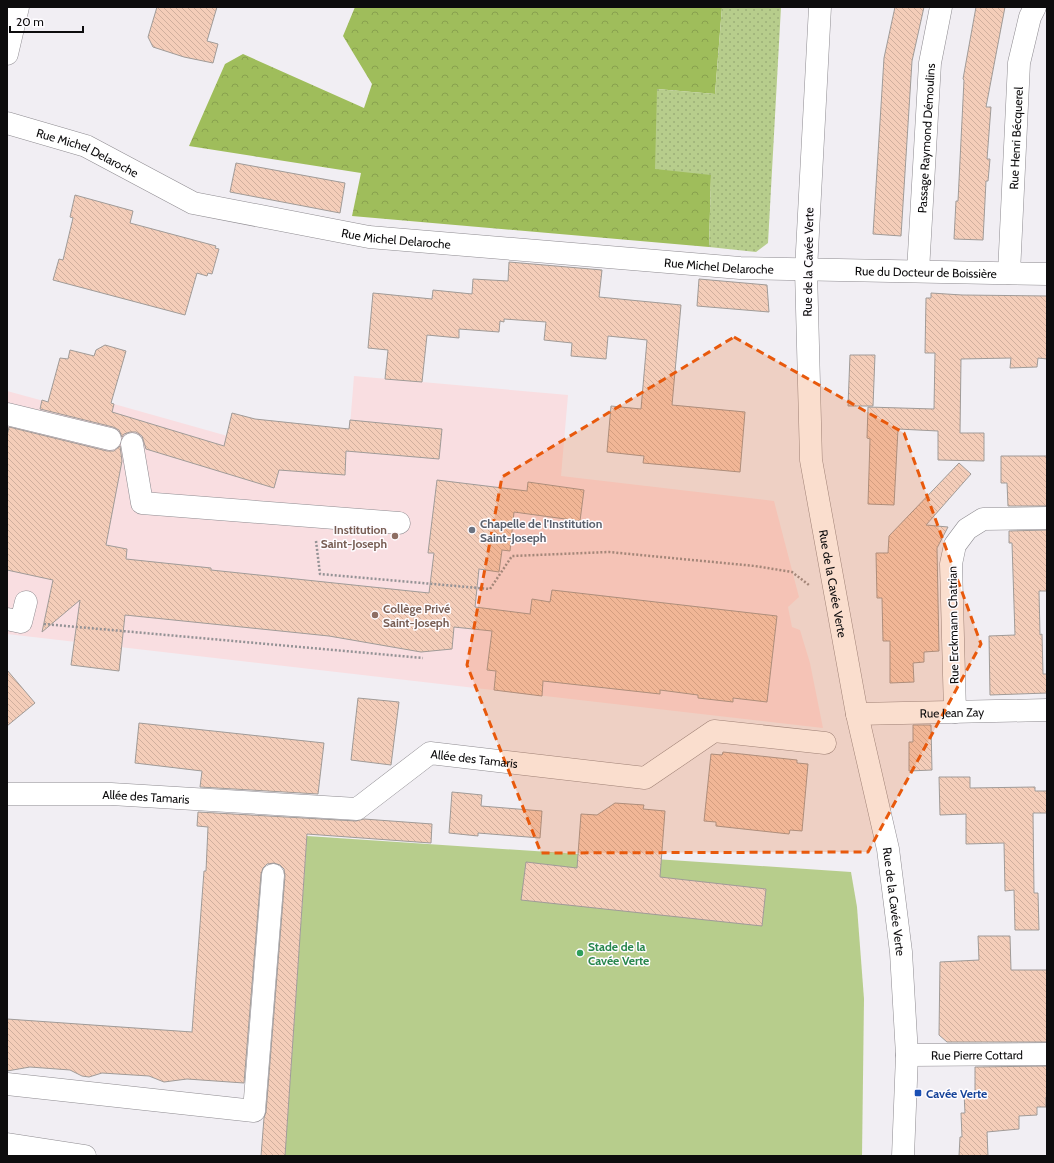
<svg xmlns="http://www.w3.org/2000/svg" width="1054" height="1163" viewBox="0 0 1054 1163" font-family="Cabin,sans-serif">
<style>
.education{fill:#f9dee1}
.forest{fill:url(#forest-crowns)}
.garden{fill:url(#garden-dots)}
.pitch{fill:#b7cd8c}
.building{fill:url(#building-back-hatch);stroke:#a09b98}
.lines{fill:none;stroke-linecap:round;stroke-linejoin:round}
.minor-casing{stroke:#8e8b90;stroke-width:23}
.path{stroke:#949295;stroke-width:2.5;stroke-dasharray:2 2;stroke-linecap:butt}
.minor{stroke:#fff;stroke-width:22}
.marked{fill:#e8590c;fill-opacity:0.2;stroke:#e8590c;stroke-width:3;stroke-dasharray:8 5;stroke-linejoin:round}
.worship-dot{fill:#6b7280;stroke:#fefcff;stroke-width:1.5}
.education-dot{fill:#8d6e63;stroke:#fefcff;stroke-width:1.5}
.leisure-dot{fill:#2e9e5b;stroke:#fefcff;stroke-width:1.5}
.transit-dot{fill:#1a4fb4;stroke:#fefcff;stroke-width:1.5}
.labels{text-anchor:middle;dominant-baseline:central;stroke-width:3;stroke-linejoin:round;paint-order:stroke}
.street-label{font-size:12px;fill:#0d0c0d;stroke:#fefcff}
.worship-label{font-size:12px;font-weight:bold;fill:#5b616d;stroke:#fefcff;text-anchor:start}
.education-label{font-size:12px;font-weight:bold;fill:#785e54;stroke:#fefcff;text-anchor:end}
.leisure-label{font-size:12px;font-weight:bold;fill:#27864d;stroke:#fefcff;text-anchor:start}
.transit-label{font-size:12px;font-weight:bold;fill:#164399;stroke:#fefcff;text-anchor:start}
</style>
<defs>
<pattern id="forest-crowns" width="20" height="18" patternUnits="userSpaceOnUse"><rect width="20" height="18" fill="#9fbd5b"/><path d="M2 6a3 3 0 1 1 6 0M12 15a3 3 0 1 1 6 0" fill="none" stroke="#88a14e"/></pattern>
<pattern id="garden-dots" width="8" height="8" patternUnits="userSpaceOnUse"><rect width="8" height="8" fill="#b7cd8c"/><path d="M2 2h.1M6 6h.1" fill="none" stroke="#9caf78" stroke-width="1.8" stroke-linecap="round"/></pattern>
<pattern id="building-back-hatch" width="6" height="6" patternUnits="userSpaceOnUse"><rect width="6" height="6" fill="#f4cdb9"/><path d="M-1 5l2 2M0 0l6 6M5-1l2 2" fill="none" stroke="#d0af9e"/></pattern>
</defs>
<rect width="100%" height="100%" fill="#f1eef3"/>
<path class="education" d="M354,376l214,19 -7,81 213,25 25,96 -11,10 4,20 8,3 10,33 13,65 -816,-94v-243l103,28 4,-15 146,41 87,7 1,-1z"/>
<path class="forest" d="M355,7h367l-7,87 -58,-5 54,86 -2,72 -357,-31 9,-43 -172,-27 36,-82 18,-10 121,54 8,-24 -29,-48z"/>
<path class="garden" d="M722,7h59l-13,236 -12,9 -47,-5 2,-72 -56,-6 2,-80 58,5z"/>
<path class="pitch" d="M307,836l544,36 6,35 7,92 -2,157h-577z"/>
<path class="building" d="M157,7h60l-10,34 11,3 -5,19 -29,-6 -31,-10 -5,-10z
M895,7h29l-12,54 -11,175 -28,-2 11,-176z
M976,7h29l-19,100h5l-4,52h3l-2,22h-2l-3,59 -29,-1 2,-38h2l6,-121 -1,-1z
M236,163l109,20 -5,30 -110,-21z
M75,195l58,16 -3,12 86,23 -1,2 4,1 -7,25 -4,-1 -1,3 -10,-3 -12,42 -132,-35 6,-21 4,1 10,-42 -3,-1z
M509,262l93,8 -3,27 82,8 -9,100 73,7 -5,60 -97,-9 1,-7 -37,-4 4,-46 30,3 6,-69 -39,-4 -2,23 -35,-3 1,-13 -28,-3 2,-18 -42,-3v3l-4,-1 -1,11 -40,-3v9l-32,-3 -5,47 -37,-3 3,-29 -20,-2 5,-55 59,6 1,-9 39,4 1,-15 35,2z
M699,279l68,6 2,27 -72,-6z
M931,293l31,2 85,1v63l-9,-1 -1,9 -27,1 1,-10 -50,1 -1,74h24v28l-46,-1v-29l-40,-2 -4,76 -26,-1 2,-65 -3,-1 1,-31 66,2 1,-56h-10l1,-55h5z
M105,345l21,6 -15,52 3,1 -2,8 112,34 8,-33 23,6 94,10 1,-9 92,9 -3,30 -93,-8 -1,24 -66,-5 -5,18 -128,-39 -4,-13 -6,-4h-6l-6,2 -2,3 -3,-7 -6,-3 -73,-18 2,-9 6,2 12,-44 8,1 2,-9 24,6 2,-6z
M850,355h25l-2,51h-25z
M9,427l98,24h7l6,-5 2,15 -16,84 21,4 -1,10 85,9v2l218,23 5,-40h-6l9,-73 90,11 1,-9 56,8 -4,31 -66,-9 -4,39 -8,-1 -3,22 -20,-3 -4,38 55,7 2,-15 18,3 2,-12 225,26 -10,86 -34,-4v4l-35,-4v-3l-38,-5v4l-117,-13 -1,15 -48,-6 2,-19 -9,-1 5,-39 -38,-4 -2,22 -31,3 -92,-16 -204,-21 -6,56 -48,-6 9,-65 -38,32 11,-52 -46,-10v-134z
M1001,456h46v50h-39l-1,-23h-6z
M959,463l12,11 -45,51 22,2 -11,21 2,103 -15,1v10l-11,1 1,19 -24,1v-42h-7l-1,-43h-5l-1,-45h12l1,-17z
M1047,530v61h-8l1,44 2,-1 1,40h4v19l-57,2 -1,-59 26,-1 -3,-92h-3v-12z
M7,670l28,33 -28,23z
M358,698l41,4 -8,63 -40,-5z
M139,723l185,20 -6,51 -118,-7 2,-16 -67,-8z
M913,725h18l1,45 -23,1v-29h4z
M723,752l74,8v3l11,1 -6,67 -12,-1 -1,4 -73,-8v-4l-12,-1 7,-67 11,1z
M939,777h31v11l65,-1v4h12v22h-14l1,80h4l1,37h-24l-1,-40 -9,1 -1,-48 -38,1v-30l-26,1z
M452,792l30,3 -1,11 61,5 -2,27 -62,-5v3l-29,-3z
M615,803l29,2 -1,4 22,2 -5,66 106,12 -4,37 -241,-26 5,-38 51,6 4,-54 16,1z
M198,812l158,9 8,-2 68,5 -1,19 -124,-9 -22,322h-24l3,-38 2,-6 19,-236 -1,-7 -4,-4 -6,-2 -7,1 -4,4 -2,6 -17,209 -57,-4 -23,3 -15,-6 -47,-3 -13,4 -7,-1 -12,-6 -40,-3 -23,4v-52l185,13 12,-161h2l2,-44 -11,-1z
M978,936h32l1,34h36v72h-100l-8,-7 1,-73 39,-2z
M1047,1066v31h-1v10h-9v8l-18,1v13l-32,3 1,24h-29l1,-19h2l-1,-24h4l-1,-20h11v-26z"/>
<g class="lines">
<defs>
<g id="minor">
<path id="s1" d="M820,7l-14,263 5,190 46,254 31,135 13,103 6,103 -4,101"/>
<path d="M7,54l11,-47"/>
<path id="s2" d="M7,123l79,23 107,57 176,34 371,31 307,6"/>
<path id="s3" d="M918,271l12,-208 11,-56"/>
<path id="s4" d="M1009,273l10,-210 11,-46 5,-10"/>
<path d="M7,414l103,25"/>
<path d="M132,444l10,59 257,20"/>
<path d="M7,619l14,3 5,-20"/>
<path d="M955,712l-4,-148 4,-19 12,-16 16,-10 64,-1"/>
<path id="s5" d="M857,714l190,-4"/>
<path id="s6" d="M7,794h104l246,15 73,-56 215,25 69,-47 111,12"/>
<path id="s7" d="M907,1055l140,-1"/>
<path d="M7,1084l247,27 19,-236"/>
<path d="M7,1144l78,12"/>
</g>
</defs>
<use href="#minor" class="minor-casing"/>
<path class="path" d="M316,541l4,33 170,15 22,-33 97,-4 146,14 37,6 17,13
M44,624l379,34"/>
<use href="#minor" class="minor"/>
</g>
<path class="marked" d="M734,337l170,96 77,211 -113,208 -327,1 -74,-188 35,-188z"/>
<circle class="worship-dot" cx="472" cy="530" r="4"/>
<g class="education-dot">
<circle cx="395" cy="536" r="4"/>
<circle cx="375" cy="615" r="4"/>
</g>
<circle class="leisure-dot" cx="580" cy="953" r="4"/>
<rect class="transit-dot" x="914" y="1089" width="8" height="8" rx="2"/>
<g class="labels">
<g class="street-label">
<text stroke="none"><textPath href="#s3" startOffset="133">Passage Raymond Démoulins</textPath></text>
<text stroke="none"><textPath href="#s4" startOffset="135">Rue Henri Bécquerel</textPath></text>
<text stroke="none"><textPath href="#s2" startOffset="86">Rue Michel Delaroche</textPath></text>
<text stroke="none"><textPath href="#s2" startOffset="410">Rue Michel Delaroche</textPath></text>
<text transform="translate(808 262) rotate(-89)">Rue de la Cavée Verte</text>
<text stroke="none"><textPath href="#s2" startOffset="734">Rue Michel Delaroche</textPath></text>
<text stroke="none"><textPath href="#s2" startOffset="941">Rue du Docteur de Boissière</textPath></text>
<text stroke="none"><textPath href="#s1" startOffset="579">Rue de la Cavée Verte</textPath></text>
<text transform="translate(953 625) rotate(-91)">Rue Erckmann Chatrian</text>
<text stroke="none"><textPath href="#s5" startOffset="95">Rue Jean Zay</textPath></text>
<text stroke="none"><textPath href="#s6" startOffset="487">Allée des Tamaris</textPath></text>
<text stroke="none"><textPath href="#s6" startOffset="139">Allée des Tamaris</textPath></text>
<text stroke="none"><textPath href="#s1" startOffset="903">Rue de la Cavée Verte</textPath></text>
<text stroke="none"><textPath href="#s7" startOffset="70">Rue Pierre Cottard</textPath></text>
</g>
<g class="worship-label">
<text x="480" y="523">Chapelle de l'Institution<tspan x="480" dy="14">Saint-Joseph</tspan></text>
</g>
<g class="education-label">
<text x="387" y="529">Institution<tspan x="387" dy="14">Saint-Joseph</tspan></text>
<text x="383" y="608" text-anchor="start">Collège Privé<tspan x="383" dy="14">Saint-Joseph</tspan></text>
</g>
<g class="leisure-label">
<text x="588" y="946">Stade de la<tspan x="588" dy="14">Cavée Verte</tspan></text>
</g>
<g class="transit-label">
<text x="926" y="1093">Cavée Verte</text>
</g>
</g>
<rect width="1054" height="1163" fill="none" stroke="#0d0c0d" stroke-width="16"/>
<path d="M10 26v6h73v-6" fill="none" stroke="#0d0c0d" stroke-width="2"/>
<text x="16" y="26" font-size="12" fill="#0d0c0d" stroke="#fefcff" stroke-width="3" paint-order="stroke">20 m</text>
</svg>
